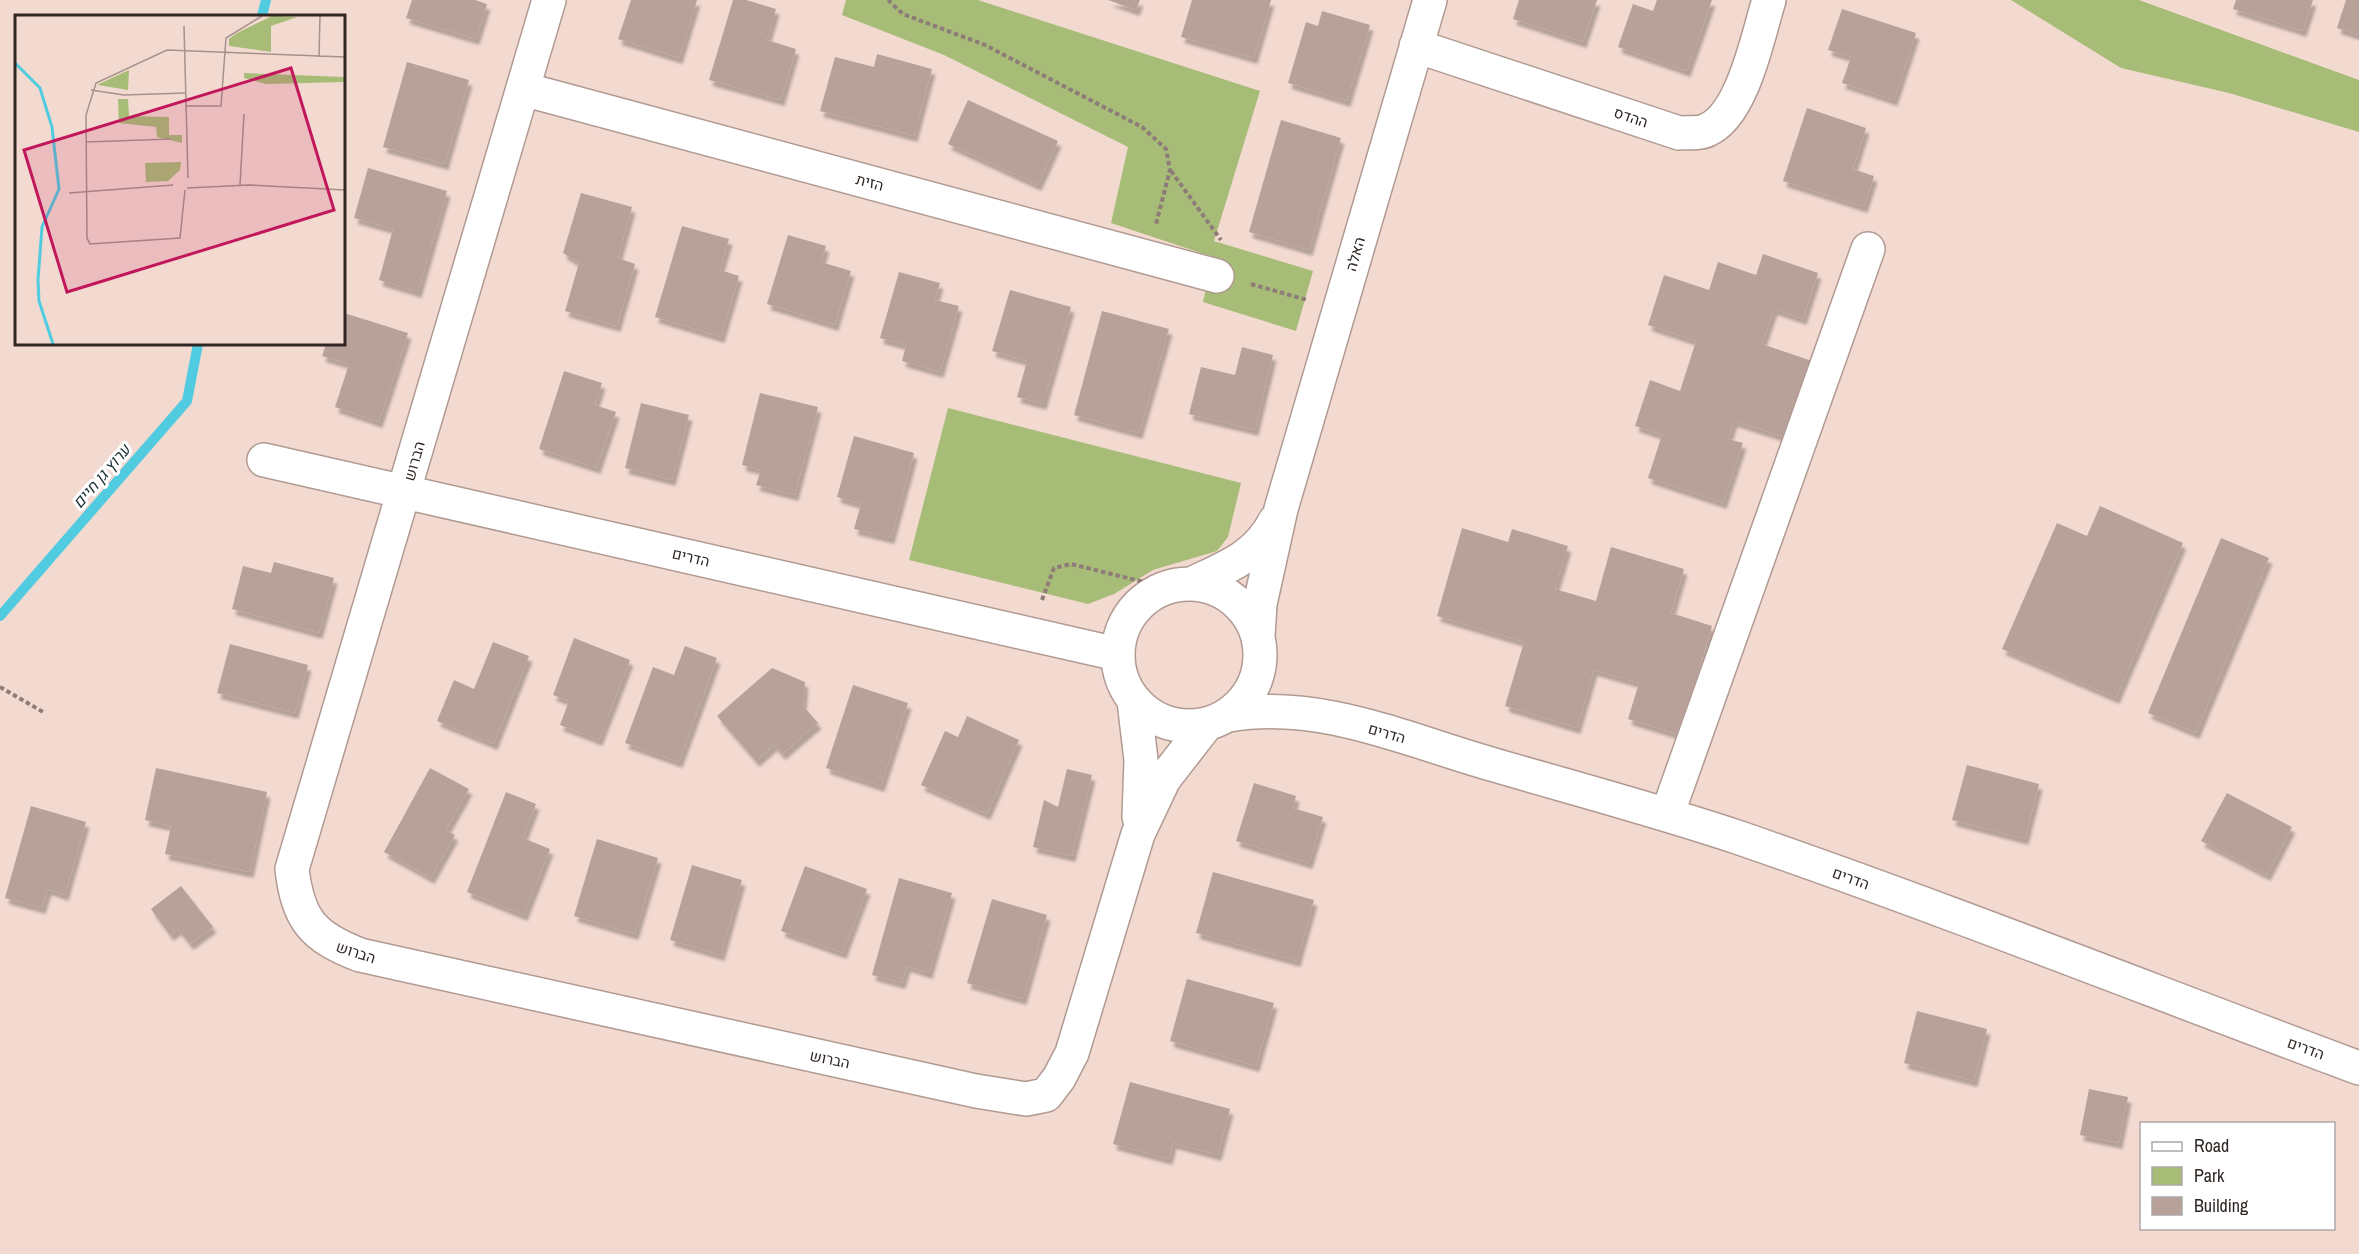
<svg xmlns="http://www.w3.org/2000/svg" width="2359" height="1254" viewBox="0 0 2359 1254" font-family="'Archivo Narrow',Heebo,sans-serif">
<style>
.green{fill:#a7bc77}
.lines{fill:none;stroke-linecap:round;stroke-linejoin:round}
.stream{stroke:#51cbdf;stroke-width:10}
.building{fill:#b8a198;filter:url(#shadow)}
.minor-casing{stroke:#b19a92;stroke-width:36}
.path{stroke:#8d7c77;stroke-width:4;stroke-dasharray:4.5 3;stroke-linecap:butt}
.minor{stroke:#fff;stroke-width:33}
.labels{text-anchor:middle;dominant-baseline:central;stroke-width:6;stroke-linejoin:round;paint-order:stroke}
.street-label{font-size:15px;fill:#2f2623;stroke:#fff}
.water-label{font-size:16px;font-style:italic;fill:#203539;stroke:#fff}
.inset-river{fill:none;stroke:#51cbdf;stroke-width:3}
.inset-road{fill:none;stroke:#a5928b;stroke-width:1.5}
.view{fill:#c2185b;fill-opacity:0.15;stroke:#c2185b;stroke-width:3}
.inset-edge{fill:none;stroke:#2f2623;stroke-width:3}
</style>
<defs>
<filter id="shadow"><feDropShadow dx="3.5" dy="6" stdDeviation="1.5" flood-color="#0004"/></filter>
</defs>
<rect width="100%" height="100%" fill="#f3dad1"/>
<path class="green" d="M846,0h132l282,91 -46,150 99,30 -17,60 -93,-29 10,-45 -102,-34 17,-76 -184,-92 -102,-40z
M2011,0h128l220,80v52l-130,-39 -108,-25z
M948,408l293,75 -13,54 -11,14 -64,19 -39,24 -26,10 -179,-44z"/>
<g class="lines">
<path class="stream" d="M262,16l4,-16
M0,616l187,-215 11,-57"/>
</g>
<path class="building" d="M412,0h63l12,4 -11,35 -70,-21z
M631,0h66l-18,58 -61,-19z
M733,0h13l30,9 -9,31 29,9 -15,51 -72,-20z
M1108,0h32l-4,10z
M1192,0h79l-17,58 -73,-21z
M1519,0h78l-14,42 -70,-23z
M1657,0h55l-25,71 -69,-24 15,-43 20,7z
M2236,0h77l-10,31 -70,-22z
M2346,0h13v35l-22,-7z
M1842,9l74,24 -22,67 -52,-17 9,-26 -23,-7z
M1322,11l48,14 -23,76 -59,-18 18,-61 12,4z
M877,54l55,15 -18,67 -94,-25 15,-54 39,10z
M407,62l62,18 -24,84 -62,-17z
M968,100l90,41 -20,44 -90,-41z
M1807,108l59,20 -13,41 21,7 -10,31 -81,-26z
M1281,120l60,18 -32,112 -60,-18z
M368,168l79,23 -29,101 -39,-12 14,-51 -39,-11z
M581,193l51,14 -14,51 17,6 -18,62 -52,-15 14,-48 -16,-10z
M682,226l47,13 -9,31 19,6 -18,61 -66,-20z
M788,235l38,11 -5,16 30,9 -16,54 -68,-21z
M1763,254l55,19 -15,46 -29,-10 -12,35 50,17 -25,77 -53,-17 -6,18 15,4 -20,60 -75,-25 14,-43 -27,-9 15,-46 30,11 16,-50 -48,-16 16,-50 45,15 9,-28 38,13z
M899,272l41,11 -5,17 24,6 -19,66 -38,-11 4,-16 -26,-7z
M1010,290l61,17 -28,97 -26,-7 10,-36 -35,-10z
M1102,311l67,18 -30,104 -65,-18z
M344,313l64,20 -29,89 -44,-15 14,-43 -27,-8 4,-12h18z
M1242,347l31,8 -18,75 -66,-16 12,-47 34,8z
M564,371l38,12 -7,22 21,7 -19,56 -58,-19z
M760,393l58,14 -23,88 -39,-10 5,-15 -19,-5z
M641,403l48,12 -17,65 -47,-12z
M854,436l60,17 -23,85 -37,-9 7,-25 -24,-7z
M2100,506l83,37 -67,155 -114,-49 55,-126 30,13z
M1462,528l46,14 4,-13 56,17 -13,43 41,12 15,-54 73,22 -13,44 41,13 -32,109 -52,-16 11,-36 -45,-13 -17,58 -72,-22 19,-64 -87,-26z
M2221,538l48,20 -73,175 -48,-20z
M274,562l60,16 -15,55 -87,-24 11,-43 28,7z
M574,638l56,22 -31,80 -39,-15 9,-24 -16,-6z
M493,642l36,14 -35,88 -57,-23 17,-41 20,9z
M230,644l78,21 -13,48 -78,-20z
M685,646l32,12 -38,104 -54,-19 28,-76 21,8z
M772,668l33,14 -2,24 15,17 -36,31 -8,-9 -18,16 -39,-45z
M853,685l55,18 -27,83 -55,-18z
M967,716l52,24 -32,74 -66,-29 24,-54 13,6z
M1967,765l72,19 -14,55 -73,-19z
M156,768l111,24 -17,80 -85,-18 6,-28 -26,-6z
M430,768l39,21 -23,41 9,5 -24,43 -47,-26z
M1067,769l25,6 -20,81 -39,-9 11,-47 14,7z
M1254,783l42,13 -3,12 30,9 -14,46 -73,-22z
M506,792l30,12 -13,34 27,11 -26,66 -57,-23z
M2227,793l65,34 -25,48 -66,-34z
M31,806l55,16 -21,73 -17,-6 -6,19 -37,-10z
M597,839l61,19 -23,76 -61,-18z
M692,865l50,15 -21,75 -51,-15z
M805,866l62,23 -24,64 -62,-22z
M1213,872l101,28 -17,61 -101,-28z
M899,878l53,15 -23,80 -22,-7 -5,17 -30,-8z
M181,886l32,41 -23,17 -12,-15 -8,6 -19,-26z
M992,899l55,16 -24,84 -56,-16z
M1187,979l87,24 -18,63 -86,-25z
M1917,1011l70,18 -13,52 -70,-18z
M1130,1082l100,27 -12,46 -45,-12 -4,16 -56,-15z
M2089,1089l39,8 -9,46 -39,-8z"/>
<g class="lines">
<defs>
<path id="minor" d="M549,0l-257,869c6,51 21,68 68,86l616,136 50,8 20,-4 13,-17 13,-25 66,-219 26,-55 42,-54
M1416,46l263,87c8,-1 21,1 28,-3 36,-15 51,-95 62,-130
M523,89l694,187
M264,460l853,194
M1118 655a71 71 0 1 1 142 0a71 71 0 1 1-142 0Z
M1191,584c34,-16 66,-27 84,-63
M1258,636l2,-32 21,-95 149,-509
M1134,701l7,59 -2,57
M1229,715c89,-16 178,25 262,49 82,24 165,46 246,73 209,72 415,154 622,231
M1667,815l201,-566"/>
</defs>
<use href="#minor" class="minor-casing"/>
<path class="path" d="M888,0l15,14 82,31 157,82 24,22 4,21 -14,54
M1171,171l50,69
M1251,284l56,16
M1042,600l12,-32 17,-4 85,21
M0,687l43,25"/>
<use href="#minor" class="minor"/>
</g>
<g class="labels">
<g class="street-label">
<text transform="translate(1631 117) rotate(18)">ההדס</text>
<text transform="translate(870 182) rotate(15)">הזית</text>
<text transform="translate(1355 254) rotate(-74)">האלה</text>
<text transform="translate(414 461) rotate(-74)">הברוש</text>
<text transform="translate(691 557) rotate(13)">הדרים</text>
<text transform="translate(1387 733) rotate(16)">הדרים</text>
<text transform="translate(1851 878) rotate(20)">הדרים</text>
<text transform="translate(356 952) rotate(18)">הברוש</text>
<text transform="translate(2306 1048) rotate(20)">הדרים</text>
<text transform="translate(830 1059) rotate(12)">הברוש</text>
</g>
<g class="water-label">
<text transform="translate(101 476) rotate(-49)">ערוץ גן חיים</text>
</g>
</g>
<g transform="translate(15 15)">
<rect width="330" height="330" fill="#f3dad1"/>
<path d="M257,1l25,1 -26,9v26l-42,-6v-7l8,-6zM114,55l-1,20 -30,-5 1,-1zM229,58l101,4v5l-79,2 -22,-6zM103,84h10l1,17 40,1v18h13v8l-25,-6 -1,-10 -37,-4zM166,147l-1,8 -12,11 -22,1 -1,-19z" fill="#a7bc77"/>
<path class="inset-river" d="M0,48l25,25 12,39 7,62 -17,38 -4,53 1,21 14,43"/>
<path class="inset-road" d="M169,11l4,152M304,42l1,-41M76,75l33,5 61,-2M170,91h36l5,-68 36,-22M71,127l85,-3M225,170l4,-71M172,173l62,-3 96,5M170,175l-5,48 -90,6 -3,-6 -1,-123 10,-32 71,-33 178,7M54,178l104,-8"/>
<path class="view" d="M276,53l43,142 -267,82 -43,-142z"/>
<rect width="330" height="330" class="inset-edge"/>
</g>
<rect x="2140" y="1122" width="195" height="108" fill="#ffffff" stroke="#aca8a7" stroke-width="1.5"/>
<rect x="2152" y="1142" width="30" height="9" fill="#ffffff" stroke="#aca8a7" stroke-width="1.5"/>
<text x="2194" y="1152" font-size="18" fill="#2f2623">Road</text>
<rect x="2152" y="1167" width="30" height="18" fill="#a7bc77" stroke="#aca8a7" stroke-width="1.5"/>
<text x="2194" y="1182" font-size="18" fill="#2f2623">Park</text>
<rect x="2152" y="1197" width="30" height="18" fill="#b8a198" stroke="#aca8a7" stroke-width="1.5"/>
<text x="2194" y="1212" font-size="18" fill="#2f2623">Building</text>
</svg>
